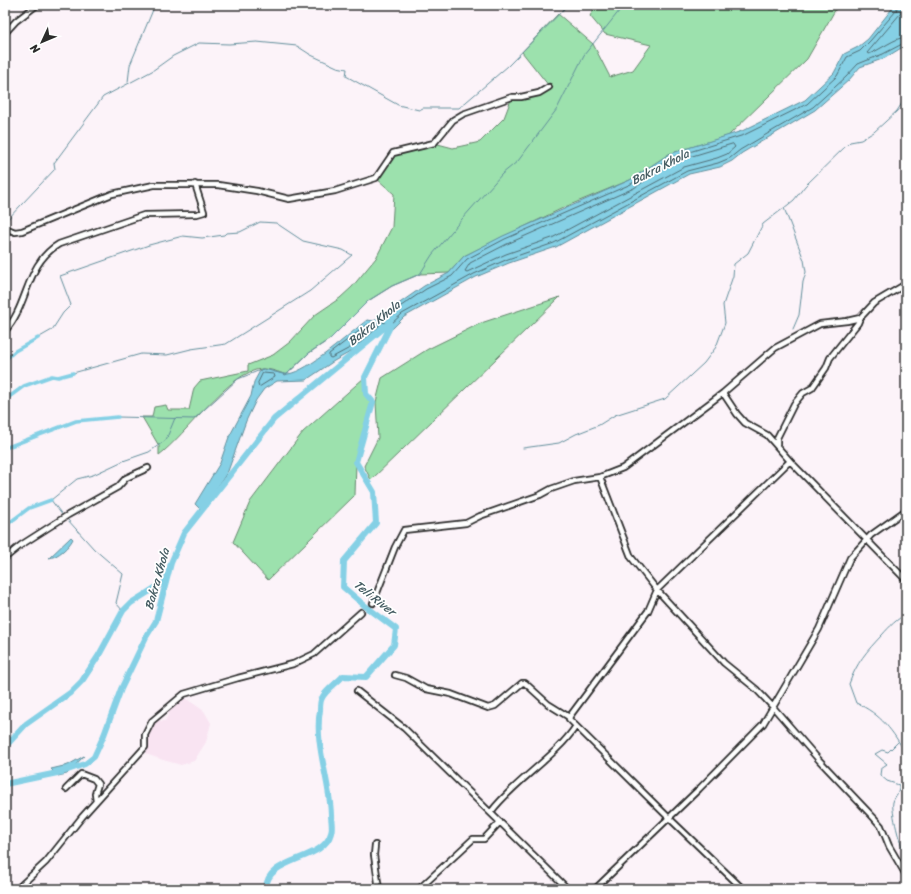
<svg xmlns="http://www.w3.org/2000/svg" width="911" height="894" viewBox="0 0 911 894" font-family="Sriracha,sans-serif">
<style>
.built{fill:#f9e4f2}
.green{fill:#9ce1ad;stroke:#64866c}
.water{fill:#85d0e5;stroke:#618e9b}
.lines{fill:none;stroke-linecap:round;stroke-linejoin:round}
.shore{stroke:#4f6d75;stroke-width:1}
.stream{stroke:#618e9b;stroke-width:1}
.canal{stroke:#85d0e5;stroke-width:3.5}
.river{stroke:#85d0e5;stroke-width:6}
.minor-casing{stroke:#2b2b2b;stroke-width:8}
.minor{stroke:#fff;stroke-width:4.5}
.labels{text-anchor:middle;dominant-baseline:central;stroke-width:3.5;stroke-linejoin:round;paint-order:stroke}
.water-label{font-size:12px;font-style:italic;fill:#465d63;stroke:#fff}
</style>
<rect width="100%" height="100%" fill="#fcf3f9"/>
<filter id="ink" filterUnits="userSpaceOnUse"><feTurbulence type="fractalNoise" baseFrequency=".025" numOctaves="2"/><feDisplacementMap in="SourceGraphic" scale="8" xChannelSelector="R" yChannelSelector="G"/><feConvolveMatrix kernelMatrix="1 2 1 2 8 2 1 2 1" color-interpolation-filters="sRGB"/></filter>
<g filter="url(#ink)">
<path class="built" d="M184,697l20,14 7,12 -5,19 -12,19 -13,4 -18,-5 -17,-6 2,-21 9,-16 4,4h4l4,-7 -2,-4z"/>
<path class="green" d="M596,5h242l-31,54 -79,77 -59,18 -39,26 -65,27 -101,49 -15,17 -29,1 -28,12 -24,15 -38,38 -21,14 -23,22c-7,-3 -15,-6 -24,-6 -32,1 -77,67 -103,86v-9l-17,-29h10l2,-10 12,-2 2,5h21l5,-22 6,-7 48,-10v-6l25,-10 17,-13 25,-27 25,-17 12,-11 24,-29 16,-31 2,-33 -18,-16 17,-25 41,-10 19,5 27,-6 24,-24 8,-21 27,-4 10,-7 -27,-34 36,-38 35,30 17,33 23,-7 18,-25 -46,-11 -15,-18z
M560,297l-189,183 -7,-14 14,-28 -2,-36 6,-24 46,-29 53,-26z
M365,377l1,17 7,8 -17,60 -1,33 -87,85 -35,-38 17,-40 53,-70z"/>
<path class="water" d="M895,5h11v40l-21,13 -25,9 -11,13 -34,30 -73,43 -10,8 -12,6 -31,7 -133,73 -47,16 -33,14 -72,40 -17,17 -1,-8 -23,19 -29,16 -28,19 -29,1 -13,8 -8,11 -10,21 -18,50 -26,40 -7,-7 25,-41 9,-26 22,-41 3,-14 7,-13c6,0 23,6 27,5 21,-3 61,-40 79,-54l7,1 50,-35 25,-13 15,-17 39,-20 127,-56 39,-26 73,-23 63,-31 29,-27 10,-19 14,-7 10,-8z
M71,537l2,2c-4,8 -15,18 -24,19z
M84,756l-17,18 -9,2 -7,-7 17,-4z"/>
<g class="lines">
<path class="shore" d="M898,5l-2,6 -26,30 -10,10 -13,6 -10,19 -30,28 -63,31 -74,23 -39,26 -126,55 -38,20 -15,17 -26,13 -44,30v3l9,2 11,-10 72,-40 34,-15 46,-16 133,-72 31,-8 12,-5 10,-8 73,-43 33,-30 12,-13 25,-10 23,-12
M903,5l-3,9 -33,39 2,1c11,-4 27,-17 37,-17
M733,144l2,3 -8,7 -10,4 -33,9 -132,71 -46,16 -39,18 -2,-1 5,-8 37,-19 127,-56 39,-26z
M378,323l1,3 -18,16 -30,16 -2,-1v-3l38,-29z
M263,373l11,1 1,3 -16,10 -1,-4z"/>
<path class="stream" d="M128,82l2,-17 25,-60
M5,222l50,-53 -1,-6 49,-66 49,-26 21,-15 26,-13 30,1 28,-2 40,4 14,9 26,12 10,2 -1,7 52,29 21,5 4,-2h36l49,-42 60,-61
M793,329l6,-14 4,-33 3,-10 -2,-12 -20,-52 10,-8 11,-14 45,-44 11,-2 13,-8 23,-21 9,-14
M38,338l14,-8 11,-17 8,-8 -11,-29 89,-31 34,-9 19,2 22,-3 2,-2 14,-1 20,-10 16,1 27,18 40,9 9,5 -42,36 -84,53 -35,5 -24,6 -26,-1 -68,19
M269,370l17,5 23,-22 21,-14 38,-38 24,-15 28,-12 12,-19 30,-36 40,-45 16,-13 39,-52 27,-54 40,-50
M118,417l76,2 44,-40 25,-10
M523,448l36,-5 17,-9 23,-9 16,-10 50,-16 39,-36 12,-16 9,-24 -2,-18 10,-29 1,-12 14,-11 15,-29 21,-16
M63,516l-12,-16 26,-21 16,-4 30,-14 26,-9 17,-12 9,-22
M67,519l27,30 29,25 -7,29 7,8
M906,614c-10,6 -16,12 -24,21 -16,17 -25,27 -33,49l7,19c25,11 37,28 50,51
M898,742l-10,10 -6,-2 -7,4 12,10 -6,4 -1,7 7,6 12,4c1,8 -4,10 -6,17 -2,8 7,46 13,52"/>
<path class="canal" d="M5,360l10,-9 23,-13
M5,400l19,-14 28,-10 6,1 15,-4
M5,448l71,-27 42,-4
M5,526l24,-18 22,-8"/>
<path class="river" d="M5,747l21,-23 44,-31 12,-12 17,-26 24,-44 8,-8 35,-22
M5,784l57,-12 23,-8 9,-7 10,-22 17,-46 25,-52 10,-16 15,-58 13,-30 90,-114 116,-96
M266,889c0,-33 58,-27 65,-56 2,-5 0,-13 0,-18 -1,-35 -17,-70 -11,-105 0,-4 0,-9 2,-12 4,-8 15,-15 21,-22l23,1 28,-32 2,-16 -32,-24 -21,-18 1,-26 32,-38 -2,-31 -18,-30 17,-60 -7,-8 -1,-17 25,-50"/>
<defs>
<path id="minor" d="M5,33l11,-12 21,-16
M5,228l10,4 7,-1 90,-37 42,-9h64l39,6 32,8 46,-8 41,-13 17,-25 41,-10 19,-23 10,-6 49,-17h9l18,-4 10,-6
M5,331c24,-26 20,-67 54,-87l85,-29 53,-1 7,-2 -9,-28
M723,393l14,21 8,9 22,12 23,26
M777,444v-6l17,-34 9,-11 9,-5 14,-20 4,-10 28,-35 2,-5
M600,477l31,80 26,33 67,73 32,26 17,18 46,53 55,58 7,8 8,20 17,29
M5,558l16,-13 47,-30 50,-28 8,-9 22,-10
M373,603l22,-56 9,-17 62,-7 14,-7 60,-21 11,-6 23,-8 26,-4 23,-9 100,-75 52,-45 45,-24 27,-3 13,-3 14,-15 32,-19
M395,675l11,3 20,11 25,5 37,14 7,-2 27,-23h3l23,21 21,13
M357,691l47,37 164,161
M66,789l15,-15 13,5 4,5 -3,10 1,7
M491,812c23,-31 65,-55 85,-86
M375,845l-1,10 5,34
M17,889l29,-27 36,-45 63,-70v-12l7,-14 32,-27 54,-16 55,-14 21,-10 47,-42
M419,889l54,-50h11l16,-17
M595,889l104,-100 64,-65 56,-95 31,-71 21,-23 35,-25
M743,889l-74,-71 -100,-99 1,-3 78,-105 9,-21 133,-129 116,119"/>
</defs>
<use href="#minor" class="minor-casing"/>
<use href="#minor" class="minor"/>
</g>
</g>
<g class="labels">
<g class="water-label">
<text transform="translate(660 167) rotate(-27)">Bakra Khola</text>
<text transform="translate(374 323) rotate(-39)">Bakra Khola</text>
<text transform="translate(157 579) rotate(-74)">Bakra Khola</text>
<text transform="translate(375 598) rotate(38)">Teli River</text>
</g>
</g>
<rect width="911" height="894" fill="none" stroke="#fff" stroke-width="20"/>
<rect x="10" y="10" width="891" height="874" fill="none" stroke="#2b2b2b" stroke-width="1.5" filter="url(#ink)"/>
<g transform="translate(42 42) rotate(226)" stroke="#ffffff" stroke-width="3" paint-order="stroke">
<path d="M0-3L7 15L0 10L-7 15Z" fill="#2b2b2b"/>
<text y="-6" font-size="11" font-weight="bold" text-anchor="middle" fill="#2b2b2b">N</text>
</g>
</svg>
